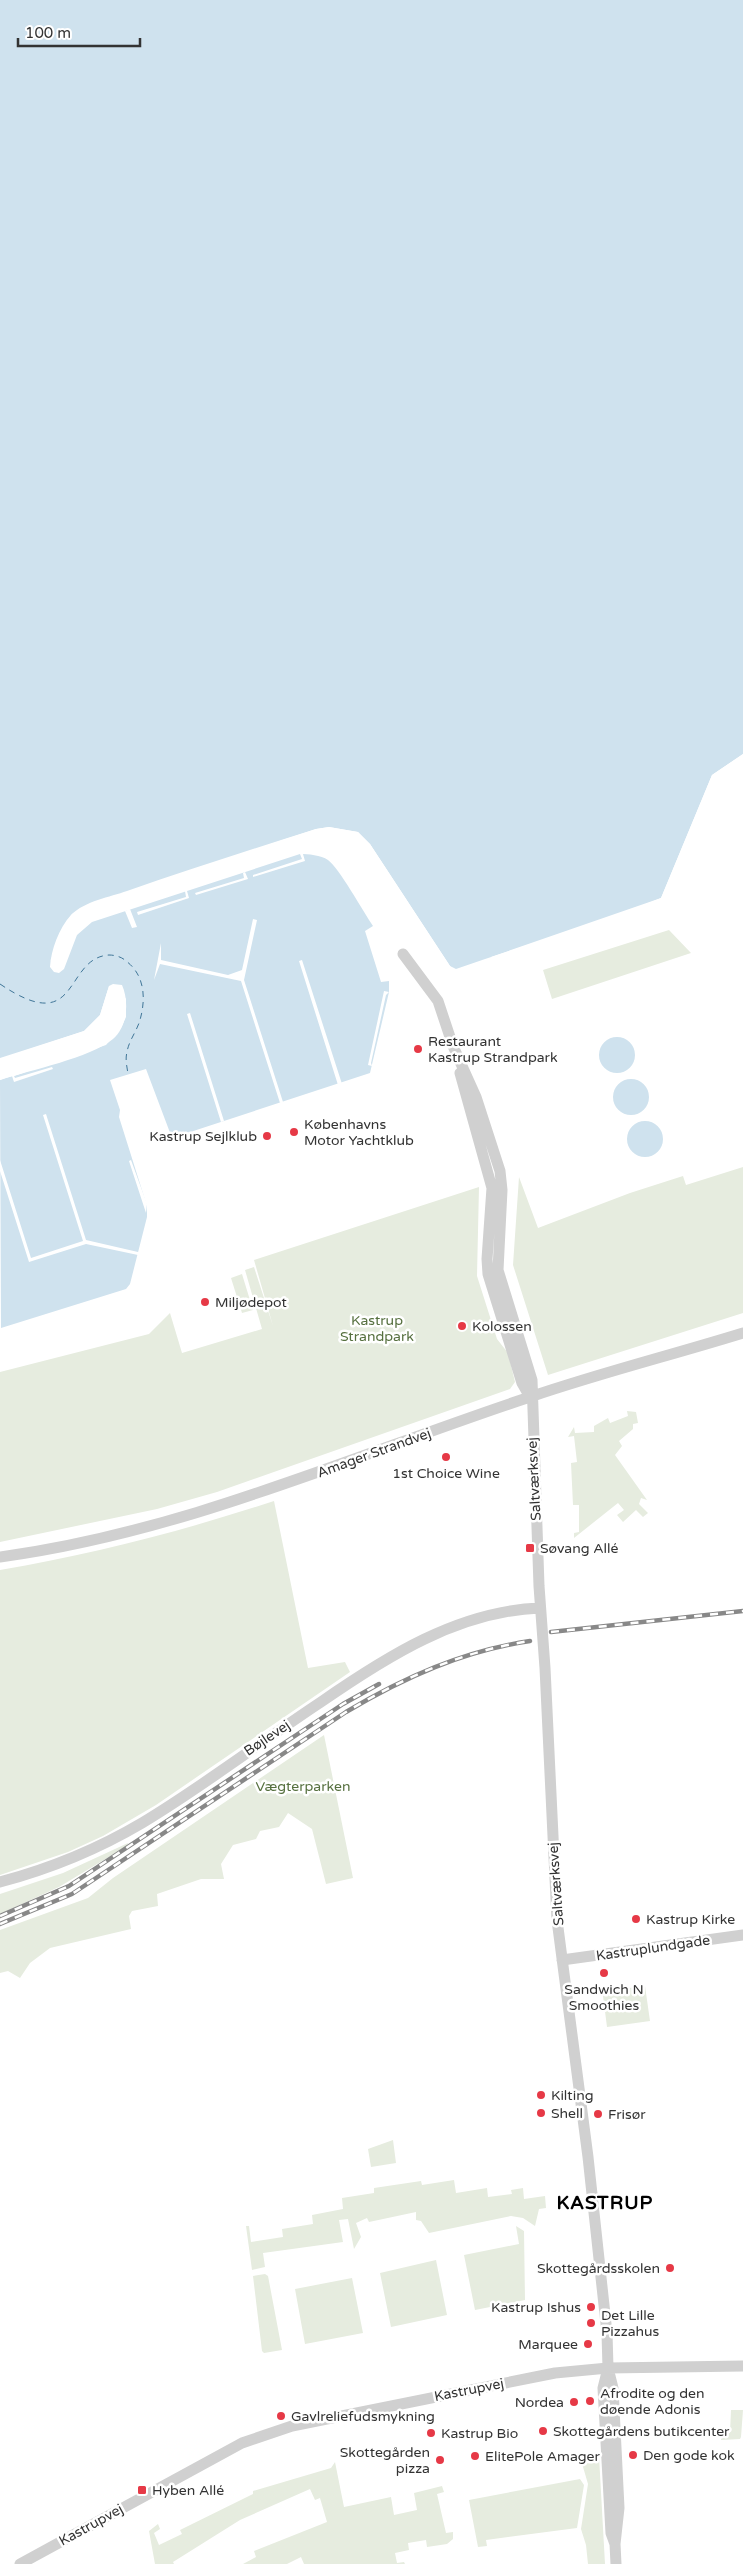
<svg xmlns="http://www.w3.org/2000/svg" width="743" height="2564" viewBox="0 0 743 2564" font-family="'Varela Round',sans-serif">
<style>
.green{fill:#e6ecdf}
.water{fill:#cfe2ee}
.pier{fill:#fff}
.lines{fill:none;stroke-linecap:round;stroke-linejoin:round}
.ferry{stroke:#3f7597;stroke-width:1;stroke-dasharray:6 5;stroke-linecap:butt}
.tertiary{stroke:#d0d0d0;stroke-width:11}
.rail-casing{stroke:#888;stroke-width:4.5}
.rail{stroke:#fff;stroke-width:2.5;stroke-dasharray:8;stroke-linecap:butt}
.poi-dot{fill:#e63946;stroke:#fff;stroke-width:2}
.labels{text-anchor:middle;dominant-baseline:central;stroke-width:5;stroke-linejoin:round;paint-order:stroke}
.poi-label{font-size:14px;fill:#333;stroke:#fff;text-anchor:start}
.park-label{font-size:14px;fill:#56703f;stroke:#fff}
.street-label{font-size:14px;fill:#333;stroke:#fff}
.district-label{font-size:19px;font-weight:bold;letter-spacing:1px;fill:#000;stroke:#fff}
</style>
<rect width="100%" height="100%" fill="#fff"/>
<path class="green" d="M669,930l22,23 -139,46 -9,-29z
M743,1167v146l-195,62 -35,-110 6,-88 19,51 92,-35 53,-17 3,9z
M479,1187l-2,89 20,63 11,14 7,29 -5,7 -293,103 -60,17 -157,33v-170l149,-38 21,-21 12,40 80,-24 -17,-59 9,-3 19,59 -19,-66z
M242,1274l11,36 -11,3 -11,-35z
M627,1411l9,1 2,11 -5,1v5l-14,12 3,5 -7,9 32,45 -6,-2 -2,6 9,9 -5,4 -7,-7 -13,12 -6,-7 7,-5 -6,-7 -44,35v-5l5,-1v-27h-6l-2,-42 6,-1 -3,-26 -6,1 6,-10 1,6 19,-1v-6l14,-8 2,5 18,-7z
M274,1501l34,167 37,-6 5,10 -194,133 -53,31 -35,16 -68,23v-305c94,-16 183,-39 274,-69z
M324,1735l29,143 -27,6 -14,-55 -24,-16 -9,14 -19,4 -4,8 -23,6 -12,19 3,15h-23l-44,15 1,12 -26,5 -3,5 2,13 -81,19 -20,15 -10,15 -12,-7 -8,2v-43l88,-32 25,-20z
M128,1843l-1,3 -68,41 -59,27v-20l63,-21z
M645,1986l5,35 -43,6 -4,-31 3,-5z
M393,2140l3,23 -25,4 -3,-18z
M454,2180l2,13 31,-5 1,9 24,-3 -1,-4 12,-2 1,11 21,-3 1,12 -7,1 -4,17 -12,-8 -12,-2 -82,17 -8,-12 -5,-1v-8l-47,10 -2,-4 -11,5 5,14 -7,12 -6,-30 -9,1 4,22 -80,11 2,14 -13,3 -6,-44h3l2,16 32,-5 -1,-8 31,-5 -1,-9 31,-6 -1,-11 32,-5v-5l47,-7 1,4z
M516,2226l8,5 1,69 -50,10 -11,-55 55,-11z
M436,2260l11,55 -56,12 -11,-54z
M265,2274l3,2 14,74 -18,3 -2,-2 -9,-75z
M352,2278l11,55 -58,11 -10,-55z
M731,2410h12l-2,27 -1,2 -19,1 1,-7h8z
M599,2456l6,108h-17l-2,-19 -5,-16 7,-45 -7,-24z
M335,2462l9,45 47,-10 3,18 23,-5 -3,-17 28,-7 2,6 -7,2 9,39 7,-1v7l-6,5 -20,3 -1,-7 -18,3 1,7 -14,3 2,10 7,-1 1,2h-101l-3,-7 -14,7h-44l13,-7 -2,-6 73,-29 -7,-24 -5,2 -5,-11 -70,31 -67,42 1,2h-19l-6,-33 9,-7 2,5 -6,4 5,12 23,-11 -2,-4 73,-36v-3l78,-23z
M580,2479l4,6 -7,43 -91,12 1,6 -9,1 -9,-47z"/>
<path class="water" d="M0,0h743v754l-31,21 -51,123c-66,27 -137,47 -205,71l-6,-3 -80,-122 -12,-12 -29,-5 -13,2c-63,20 -126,40 -189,62 -17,6 -42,10 -56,24 -12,13 -20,35 -21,52l4,5 5,1 5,-4 13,-34 15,-13 208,-68c8,0 21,1 28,6 11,8 35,51 45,66l-8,5 16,51 8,-1v11l-19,81 -198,65 -26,-69 -36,11 10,30 -1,7 28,89v11l-17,67 -4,5 -125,39 -1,-248c30,-10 90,-22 113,-41 15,-13 16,-38 9,-54l-9,-1 -4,2 -9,29 -16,16 -84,28z
M599 1055a18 18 0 1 1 36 0a18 18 0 1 1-36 0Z
M613 1097a18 18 0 1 1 36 0a18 18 0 1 1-36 0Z
M627 1139a18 18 0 1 1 36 0a18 18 0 1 1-36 0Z"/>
<path class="pier" d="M743,754v3l-29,19 -51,123 -35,15 -136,45 -1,-2 170,-59 51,-123z
M329,827l29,5 12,12 80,122 6,6 -8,-5 -80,-121 -12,-12 -27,-5 -12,2 -229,76 -14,9 -9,12 -15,34 13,-35 9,-13 15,-9 229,-76z
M300,854h3l2,7 -52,16v-2l49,-16z
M245,872l3,7 -52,16 -1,-2 49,-15 -1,-5z
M185,891h2l2,7 -51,17 -1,-3 49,-15z
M130,909l7,18 -5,1 -7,-17z
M253,919l4,1 -13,60 39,122 -3,1 -39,-122 -81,-17 -6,16 7,-37v17l67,15 14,-5z
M302,960l40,124 -4,1 -39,-124z
M109,986l-1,19 -5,11 -18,17 -85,28v-3l84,-27 16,-16z
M384,991l5,1 -3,3 -15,68 1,3 -4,-1z
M123,994l3,5v18l-5,11 -15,17 -92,31 1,2 37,-11 1,2 -39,13 -2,-6 -12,4v-3l105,-34 14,-16 4,-11z
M190,1013l34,108 -3,1 -34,-108z
M46,1114l40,126 52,12v3l-52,-11 -57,18 -29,-91v-11l31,98 52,-17 -40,-126z
M131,1160l16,44 -1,9 -17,-52z"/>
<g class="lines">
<path class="ferry" d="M0,984c81,55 63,-26 109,-29 6,0 13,2 17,6 19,14 20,38 14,59 -3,11 -11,20 -13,32 -2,7 0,15 1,22"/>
<path class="tertiary" d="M403,954l35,47 15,45 23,51 24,74 2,19 -4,80 34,110 7,206 6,82 12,252 31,237 19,176 1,35 -5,20 8,145 4,11
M460,1073l32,115 -5,71 1,15 34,109 8,14
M0,1557c185,-25 354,-102 530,-160 70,-24 142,-42 213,-64
M0,1882c49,-13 98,-33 142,-59 60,-36 120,-82 179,-121 65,-45 137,-91 219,-94
M562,1960l181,-25
M609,2372l4,16 6,120 -4,36 1,20
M20,2564l222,-121 50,-17 263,-53 53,-5 135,-2"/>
<defs>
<path id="rail" d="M551,1632l192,-21
M0,1916l69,-30 274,-182 36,-20
M0,1924l72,-30 274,-182c59,-35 117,-61 184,-71"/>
</defs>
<use href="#rail" class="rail-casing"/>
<use href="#rail" class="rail"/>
</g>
<g class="poi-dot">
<circle cx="418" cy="1049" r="5"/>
<circle cx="294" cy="1132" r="5"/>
<circle cx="267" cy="1136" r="5"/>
<circle cx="205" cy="1302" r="5"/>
<circle cx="462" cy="1326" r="5"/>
<circle cx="446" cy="1457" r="5"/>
<rect x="525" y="1543" width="10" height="10" rx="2.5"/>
<circle cx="636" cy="1919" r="5"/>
<circle cx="604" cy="1973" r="5"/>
<circle cx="541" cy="2095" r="5"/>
<circle cx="541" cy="2113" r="5"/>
<circle cx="598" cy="2114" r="5"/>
<circle cx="670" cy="2268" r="5"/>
<circle cx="591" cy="2307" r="5"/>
<circle cx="591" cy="2323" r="5"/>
<circle cx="588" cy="2344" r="5"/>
<circle cx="590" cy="2401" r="5"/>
<circle cx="574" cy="2402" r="5"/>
<circle cx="281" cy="2416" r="5"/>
<circle cx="543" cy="2431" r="5"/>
<circle cx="431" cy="2433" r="5"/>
<circle cx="633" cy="2455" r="5"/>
<circle cx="475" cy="2456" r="5"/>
<circle cx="440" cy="2460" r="5"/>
<rect x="137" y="2485" width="10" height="10" rx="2.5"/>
</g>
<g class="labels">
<g class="poi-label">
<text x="428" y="1041">Restaurant<tspan x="428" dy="16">Kastrup Strandpark</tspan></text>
<text x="304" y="1124">Københavns<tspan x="304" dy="16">Motor Yachtklub</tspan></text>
<text x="257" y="1136" text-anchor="end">Kastrup Sejlklub</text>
<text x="215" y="1302">Miljødepot</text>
<text x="472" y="1326">Kolossen</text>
<text x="446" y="1473" text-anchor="middle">1st Choice Wine</text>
<text x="540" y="1548">Søvang Allé</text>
<text x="646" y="1919">Kastrup Kirke</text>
<text x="604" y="1989" text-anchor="middle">Sandwich N<tspan x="604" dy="16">Smoothies</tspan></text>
<text x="551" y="2095">Kilting</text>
<text x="551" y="2113">Shell</text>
<text x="608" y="2114">Frisør</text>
<text x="660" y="2268" text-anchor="end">Skottegårdsskolen</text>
<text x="581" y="2307" text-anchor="end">Kastrup Ishus</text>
<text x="601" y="2315">Det Lille<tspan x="601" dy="16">Pizzahus</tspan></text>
<text x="578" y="2344" text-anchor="end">Marquee</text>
<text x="600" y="2393">Afrodite og den<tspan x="600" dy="16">døende Adonis</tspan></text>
<text x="564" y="2402" text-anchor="end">Nordea</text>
<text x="291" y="2416">Gavlreliefudsmykning</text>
<text x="553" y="2431">Skottegårdens butikcenter</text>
<text x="441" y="2433">Kastrup Bio</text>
<text x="430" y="2452" text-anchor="end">Skottegården<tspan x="430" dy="16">pizza</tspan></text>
<text x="643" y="2455">Den gode kok</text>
<text x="485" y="2456">ElitePole Amager</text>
<text x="152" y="2490">Hyben Allé</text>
</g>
<g class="park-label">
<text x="377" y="1320">Kastrup<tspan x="377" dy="16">Strandpark</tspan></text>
<text x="303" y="1786">Vægterparken</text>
</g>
<g class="street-label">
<text transform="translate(374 1453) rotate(-20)">Amager Strandvej</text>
<text transform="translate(534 1479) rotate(-93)">Saltværksvej</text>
<text transform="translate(267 1738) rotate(-34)">Bøjlevej</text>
<text transform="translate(556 1884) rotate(-94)">Saltværksvej</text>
<text transform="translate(653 1948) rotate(-8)">Kastruplundgade</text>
<text transform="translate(469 2390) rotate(-11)">Kastrupvej</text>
<text transform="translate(91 2525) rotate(-29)">Kastrupvej</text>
</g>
<g class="district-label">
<text x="605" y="2203">KASTRUP</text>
</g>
</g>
<path d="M18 38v8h122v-8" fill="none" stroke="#333333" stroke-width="2.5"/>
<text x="25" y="38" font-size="15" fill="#333333" stroke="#ffffff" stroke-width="4" paint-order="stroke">100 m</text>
</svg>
